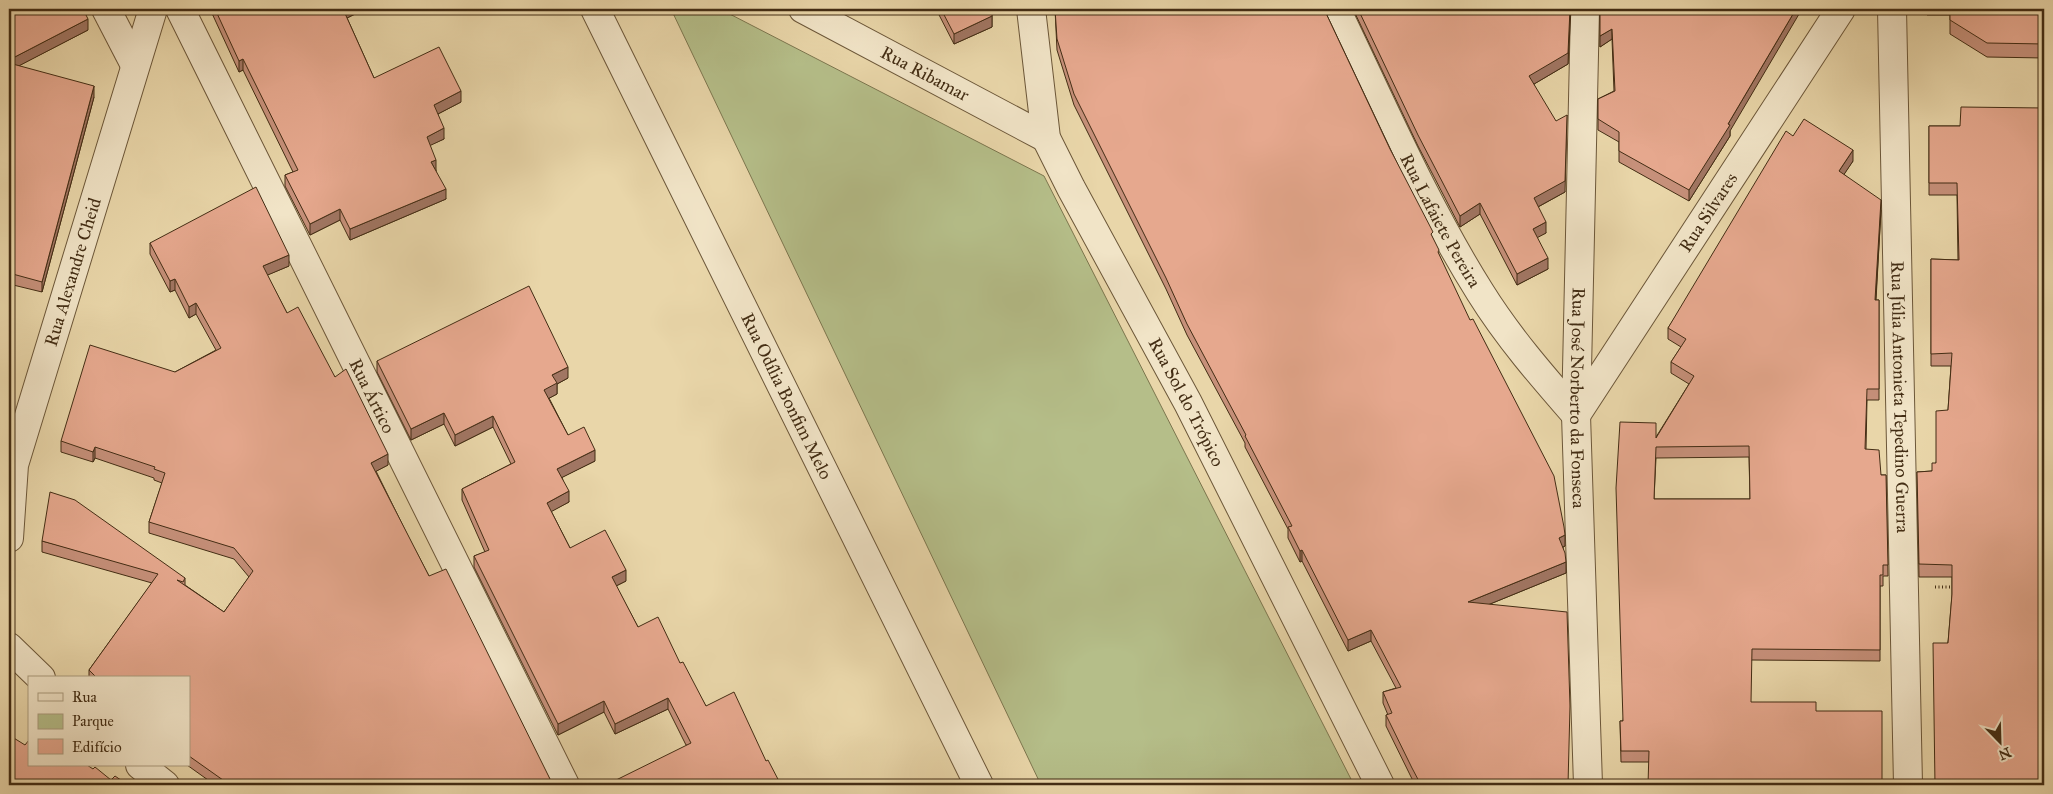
<svg xmlns="http://www.w3.org/2000/svg" width="2053" height="794" viewBox="0 0 2053 794" font-family="'IM FELL Great Primer',serif">
<style>
.green{fill:#b5be89;stroke:#7c764e}
.lines{fill:none;stroke-linecap:round;stroke-linejoin:round}
.minor-casing{stroke:#6c5739;stroke-width:30}
.path{stroke:#432d14;stroke-width:3;stroke-dasharray:1 2.5;stroke-linecap:butt}
.minor{stroke:#f1e4c7;stroke-width:28}
.wall{fill:#c6907a;stroke:#432d14;fill-rule:evenodd}
.shaded-wall{fill:#a17663;stroke:#432d14}
.building{fill:#e6a88e;stroke:#432d14;fill-rule:evenodd}
.labels{text-anchor:middle;dominant-baseline:central;stroke-width:4;stroke-linejoin:round;paint-order:stroke}
.street-label{font-size:18px;fill:#432d14;stroke:#f1e4c7}
</style>
<rect width="100%" height="100%" fill="#e9d6a9"/>
<filter id="stains"><feTurbulence type="fractalNoise" baseFrequency=".004" numOctaves="4"/><feColorMatrix values="0 0 0 0 .2 0 0 0 0 .09 0 0 0 0 .02 0 0 0 .5 -.17"/></filter>
<radialGradient id="worn" r=".72"><stop offset=".6" stop-color="#630" stop-opacity="0"/><stop offset="1" stop-color="#630" stop-opacity=".3"/></radialGradient>
<path class="green" d="M671,9h49l324,167 310,609h-313z"/>
<g class="lines">
<defs>
<g id="minor">
<path d="M106,9l29,56"/>
<path id="s1" d="M180,9l385,776"/>
<path id="s2" d="M595,9l384,776"/>
<path id="s3" d="M803,9l243,129"/>
<path id="s4" d="M1031,9l15,129 25,50 117,215 192,382"/>
<path id="s5" d="M1336,9c46,95 88,194 144,283 28,45 62,84 96,123"/>
<path id="s6" d="M1585,9l-9,406 12,370"/>
<path id="s7" d="M1892,9l16,776"/>
<path id="s8" d="M1576,415l265,-406"/>
<path id="s9" d="M9,538l5,-73 139,-456"/>
<path d="M9,647l32,31"/>
<path d="M140,765l25,20"/>
</g>
</defs>
<use href="#minor" class="minor-casing"/>
<path class="path" d="M1935,587h19"/>
<use href="#minor" class="minor"/>
</g>
<path class="wall" d="M9,9l79,21 -70,36 76,31 -52,195 -33,-8z
M210,9h153v1l-16,8 27,60 87,24 -23,12 6,25 -14,6 6,26 10,28 -96,41 -10,-20 -30,15 -25,-49v-11l8,-3 -50,-102 -4,2z
M936,9h56v18l-38,17z
M1055,9h269l109,230 6,16 126,291 -2,1 3,26 -76,31 79,181h-154l-29,-59v-11h2l-5,-12v-11l13,-4 -25,-47 -23,10 -46,-90 -2,1 -12,-24v-9l-43,-82v-4l-58,-108 -21,-46 -92,-184 -17,-55z
M1353,9h218l-3,55 -34,20 31,108 -27,15 8,26 -9,4 11,32 -31,16 -37,-71 -20,13 -42,-81z
M1600,9l130,122v5l-41,65 -70,-39v-20l-21,-12v-31l16,-8 -2,-52 -12,8z
M1927,9h117v49l-57,-1 -37,-23v-19h-23z
M2044,108l-96,535 4,-48v-18h-33l-2,-105 15,-1 4,-8 12,-53 3,-44h-20v-107l27,1 -1,-65h-28v-69h31z
M1793,136l60,25 -9,13 37,36 -5,90h3v100h-12l-1,49 15,26h5l2,101h-5v10h-3v75l-128,-1 -103,102h-28l-1,-41h3l33,-284 33,-53 -18,-11v-11l10,-15 -13,-8v-11zM1749,457l1,42h-96l2,-41z
M150,243l139,23 -22,9 20,38 48,64 53,88 -12,6 32,65 21,40 122,205 4,4h-340l-28,-20h2v-87h-100v-8l63,-87 -110,-31v-11l143,37v7l39,27 25,-35 -15,-18 -85,-26v-11l13,-39 -8,-3v-2l-59,-20 -2,4 -32,-10v-11l114,-69 41,-22 -20,-36 -7,4 -14,-28 -5,2 -20,-38z
M377,361l191,17 -11,6v10l-8,4 19,37 27,26 -33,16 7,25 -18,9 19,37 56,33 -10,5 22,41 42,36 26,43 60,55 -80,-16 -18,-36 -53,25 -11,-22 -46,23 -84,-168v-11l11,-4 -23,-52v-11l49,-25 -18,-37 -38,19 -11,-22 -33,16 -34,-68z"/>
<path class="shaded-wall" d="M343,9h20v1l-20,10z
M1570,9l-2,55 -39,23v-11z
M1796,9h6l-72,122v5l-41,65v-11z
M992,16v11l-38,17v-10z
M88,19v11l-79,41v-11z
M1612,29v10l-12,8v-11z
M243,59v11l-4,2v-11z
M94,86v11l-52,195v-10z
M461,91v11l-27,14v-11z
M1567,115l-2,77 -31,17v-11z
M444,128v11l-17,8v-10z
M1853,150v11l-14,21v-11z
M436,160v11l-5,-9z
M446,189v10l-96,41v-11z
M1881,200v10l-6,101v-11z
M1480,203v11l-20,13v-11z
M340,209v11l-30,15v-11z
M1546,222v11l-13,7v-11z
M289,255v11l-26,11v-11z
M1548,258v11l-31,16v-11z
M175,279v11l-5,2v-11z
M196,303v11l-7,4v-11z
M568,367v11l-11,6v10l-13,7v-11l8,-15z
M444,413v11l-33,16v-11z
M493,416v11l-38,19v-11z
M95,447v11l-2,4v-10z
M595,450v11l-38,19v-11z
M388,454v11l-17,9v-11z
M569,491v11l-22,12v-11z
M1565,535v11l-6,3v-11z
M1302,550v11l-2,1v-11z
M1566,562v11l-98,40v-11z
M626,570v11l-14,7v-11z
M1371,630v11l-23,10v-11z
M668,698v11l-53,25v-10z
M604,701v11l-46,23v-11z"/>
<path class="building" d="M9,9h74l5,10 -79,41z
M215,9h129h-1l31,69 65,-31 22,44 -27,14 10,23 -17,9 9,23 -5,2 15,27 -96,40 -10,-20 -30,15 -25,-49 13,-5 -55,-111 -4,2z
M941,9h51v7l-38,18z
M1055,9h269l66,140 43,83 -2,2 8,16 -1,2 32,68 3,-1 81,157 10,51 1,8 -6,3 6,15 1,9 -98,40 99,10 3,94 -2,79h-147l-9,-17 -26,-53 6,-2 -9,-21 18,-5 -30,-57 -23,10 -46,-90 -2,1 -12,-24 4,-1 -47,-90 1,-1 -59,-111 -21,-46 -92,-184 -17,-55z
M1358,9h212l-2,44 -39,23 27,45 11,-6 -2,66 -31,17 12,24 -13,7 15,29 -31,16 -37,-71 -20,13 -42,-81z
M1600,9h196l-68,115 2,1 -41,65 -70,-39v-19l-21,-13v-20l17,-8 -3,-62 -12,7z
M1950,9h94v35l-57,-1 -37,-23z
M9,63l85,23 -52,196 -33,-9z
M1961,107l83,1v677h-109l-2,-142h15l4,-49v-29l-33,-1 -2,-92 15,-1v-8h4v-52l12,-1 4,-57 -21,1v-95l28,1 -2,-77h-28v-57h31z
M1804,119l49,31 -14,21 42,29 -6,100h4v89h-12l-2,60 14,1 2,25h5l2,90h-5v10h-3v75l-128,-1 -1,53h65v9h66v74h-234l1,-34h-28l-1,-30h3l-7,-233 4,-66 36,1v15l38,-62 -23,-14 15,-23 -18,-11 118,-197 7,5zM1749,446l1,53h-96l2,-52z
M256,187l33,68 -26,11 24,47 11,-6 37,70 11,-8 42,85 -17,9 58,113 17,-7 105,212 4,4h-325l-41,-29v-78h-92l-8,-8 69,-96 -116,-33 8,-49 25,8 110,78 -2,4 -6,-2 47,32 29,-41 -19,-23 -85,-26 16,-49 -11,-4 1,-2 -60,-20 -2,5 -32,-11 29,-96 85,27 46,-24 -25,-45 -7,4 -14,-28 -5,2 -20,-38z
M529,286l39,81 -16,8 5,8 -13,7 24,45 16,-8 11,23 -38,19 12,22 -22,12 23,45 35,-18 21,40 -14,7 26,50 20,-10 22,46 3,-1 23,44 28,-14 32,69 2,-1 13,25h-175l85,-42 -23,-45 -53,26 -11,-23 -46,23 -84,-168 15,-6 -27,-61 53,-27 -22,-46 -38,19 -11,-22 -33,16 -34,-68z
M9,735l16,10 4,-5v25h58l6,4 2,-2 16,13 4,-4 13,9h-119z"/>
<g class="labels">
<g class="street-label">
<text stroke="none"><textPath href="#s3" startOffset="138">Rua Ribamar</textPath></text>
<text stroke="none"><textPath href="#s8" startOffset="242">Rua Silvares</textPath></text>
<text stroke="none"><textPath href="#s5" startOffset="236">Rua Lafaiete Pereira</textPath></text>
<text stroke="none"><textPath href="#s9" startOffset="275">Rua Alexandre Cheid</textPath></text>
<text stroke="none"><textPath href="#s1" startOffset="432">Rua Ártico</textPath></text>
<text stroke="none"><textPath href="#s2" startOffset="432">Rua Odília Bonfim Melo</textPath></text>
<text stroke="none"><textPath href="#s6" startOffset="389">Rua José Norberto da Fonseca</textPath></text>
<text stroke="none"><textPath href="#s7" startOffset="388">Rua Júlia Antonieta Tepedino Guerra</textPath></text>
<text stroke="none"><textPath href="#s4" startOffset="429">Rua Sol do Trópico</textPath></text>
</g>
</g>
<rect width="2053" height="794" fill="none" stroke="#e9d6a9" stroke-width="30"/>
<rect x="10" y="10" width="2033" height="774" fill="none" stroke="#432d14" stroke-width="2.5"/>
<rect x="15" y="15" width="2023" height="764" fill="none" stroke="#432d14"/>
<rect x="28" y="676" width="162" height="90" fill="#f1e4c7" stroke="#ab9b7f"/>
<rect x="38" y="693" width="25" height="8" fill="#f1e4c7" stroke="#ab9b7f"/>
<text x="72" y="702" font-size="15" fill="#432d14">Rua</text>
<rect x="38" y="714" width="25" height="15" fill="#b5be89" stroke="#ab9b7f"/>
<text x="72" y="726" font-size="15" fill="#432d14">Parque</text>
<rect x="38" y="739" width="25" height="15" fill="#e6a88e" stroke="#ab9b7f"/>
<text x="72" y="752" font-size="15" fill="#432d14">Edifício</text>
<g transform="translate(2000 742) rotate(157)" stroke="#f1e4c7" stroke-width="4" paint-order="stroke">
<path d="M0-4L9 19L0 12L-9 19Z" fill="#432d14"/>
<text y="-8" font-size="14" font-weight="bold" text-anchor="middle" fill="#432d14">N</text>
</g>
<rect width="100%" height="100%" filter="url(#stains)"/>
<rect width="100%" height="100%" fill="url(#worn)"/>
</svg>
